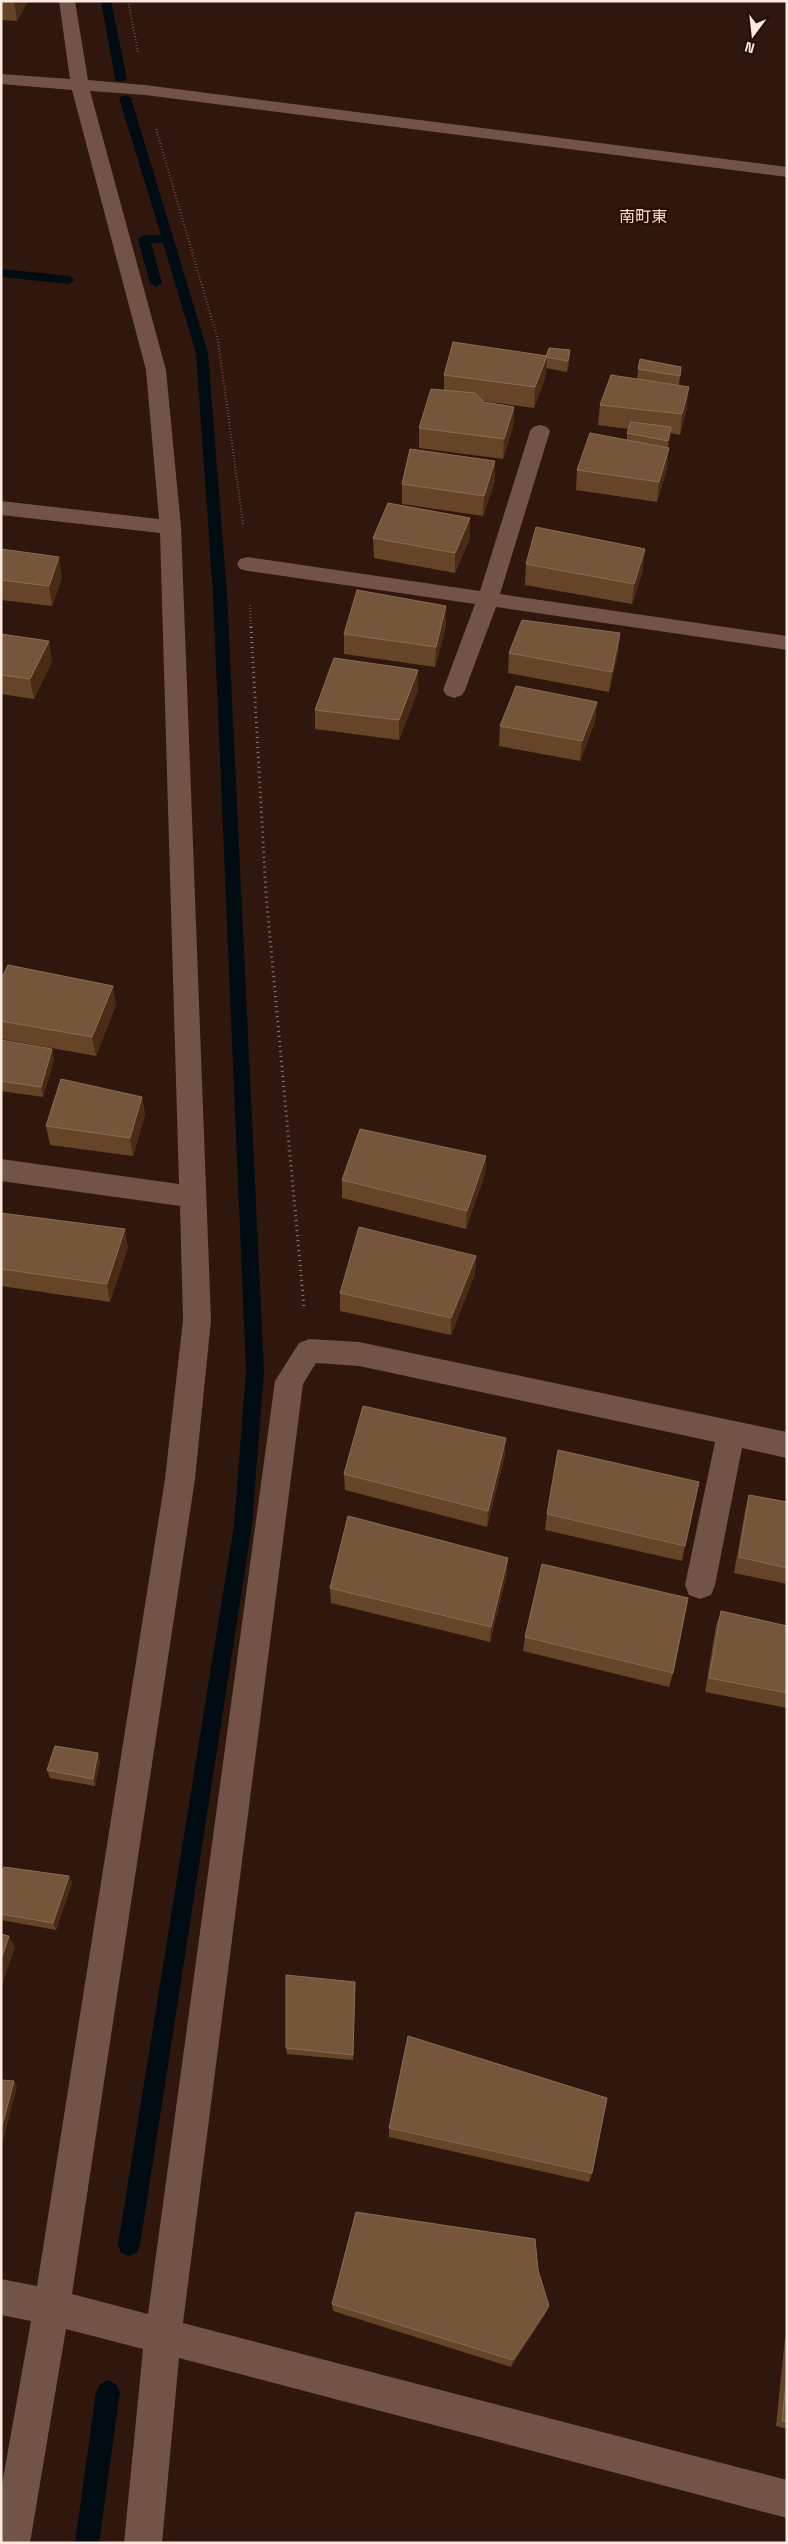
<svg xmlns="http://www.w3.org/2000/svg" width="788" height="2544" viewBox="0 0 788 2544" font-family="'Space Grotesk','Noto Sans JP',sans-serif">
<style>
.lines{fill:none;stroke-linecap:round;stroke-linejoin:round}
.stream{fill:#000c12;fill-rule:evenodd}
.path-far1{stroke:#917b73;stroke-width:2;stroke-dasharray:0.5 2.5;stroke-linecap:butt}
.path{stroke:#917b73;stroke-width:3;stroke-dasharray:1 4;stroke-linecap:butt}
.street{fill:#715347;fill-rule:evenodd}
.wall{fill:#664427}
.shaded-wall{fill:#4a2b14}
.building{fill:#76563b;stroke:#8b6d55}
.labels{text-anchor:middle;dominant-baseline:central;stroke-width:4.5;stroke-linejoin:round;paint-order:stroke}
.far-quarter-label{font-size:16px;fill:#fbd7c9;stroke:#260e05}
</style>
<rect width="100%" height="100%" fill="#30170d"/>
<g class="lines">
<path class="stream" d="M101,1h10l16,78 -2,2h-8l-2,-2z
M125,95l6,3 77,255 19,241 37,777 -12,154 -112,720 -3,8 -8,3 -8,-3 -3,-8 116,-720 12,-154 -33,-777 -17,-241 -33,-110h-12l11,40 -6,4 -6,-4 -12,-44 6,-4h17l-42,-137z
M1,269l68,7 6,4 -6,4 -68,-7z
M108,2380l8,4 4,8 -21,151h-24l21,-151 4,-8z"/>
<path class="path-far1" d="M128,1l10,51
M156,129l62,211 25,184
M250,605l1,23"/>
<path class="path" d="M251,627l15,267 38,413"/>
<path class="street" d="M59,1h16l13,79 57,5 642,82v10l-642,-82 -55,-4 76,279 15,157 30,793 -16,159 -123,815 76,20 127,-933 24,-38 10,-4 50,3 428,90v26l-45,-10 -27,137 -4,10 -11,4 -11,-4 -4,-10 30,-143 -356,-76 -43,-3 -13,21 -120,939 604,157v38l-608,-160 -17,185h-38l19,-194 -77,-20 -36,214h-29v-53l30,-169 -30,-6v-36l36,7 128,-807 18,-159 -3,-114 -179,-25v-22l178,25 -19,-651 -159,-18v-14l158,18 -13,-149 -74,-280 -71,-6v-10l69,5z
M540,425l7,2 3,4 -50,163 287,42v14l-291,-43 -31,83 -3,5 -8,3 -8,-3 -3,-5 32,-86 -227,-33 -8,-2 -3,-5 3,-5 8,-2 232,34 50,-160 3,-4z"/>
</g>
<path class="wall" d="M1,1h27l-11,20 -16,-1z
M549,348l20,14 -2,10 -21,-4v8l-12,32 -51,-7 1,1 30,5 -1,20 -10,32 -84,-11v-20l25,-38v-15l102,-19z
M681,367l-2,18 8,22 -7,28 -10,-2 -2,14 -1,21 -10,34 -81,-12 1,-20 50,-30v-7l2,-4 -31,-4 2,-20 37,-26 1,-10z
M495,461v20l-12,35 -81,-12v-20z
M373,538h97l-15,35 -81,-15z
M1,549l61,28 -10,29 -51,-6z
M526,564l117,6 -11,34 -107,-19z
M446,626l-11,41 -91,-13v-20z
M620,633l-2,20 -9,39 -101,-19 1,-20z
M1,634l51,27 -18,38 -33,-5z
M418,670v20l-19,50 -84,-11v-19z
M597,702l-2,20 -15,39 -81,-15 1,-20z
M1,979l115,26 -20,51 -95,-17z
M1,1040l53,19 -11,38 -42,-6z
M142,1097l3,18 -12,41 -83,-11 -4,-19z
M486,1156l-1,18 -19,55 -124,-31v-18z
M1,1213l127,34 -18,55 -109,-16z
M476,1256l-1,18 -24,61 -111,-24v-18z
M505,1455l-18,72 -142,-37 -1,-16z
M749,1495l38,7v82l-53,-11 11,-62z
M547,1514l138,32 -3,15 -137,-31z
M507,1573l-17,69 -159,-39 -1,-15z
M721,1611l66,15v82l-82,-16 11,-66z
M525,1637l148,36 -4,14 -146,-36z
M100,1761l-5,25 -45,-8 -3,-8z
M1,1873l68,3 3,7 -16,47 -55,-10z
M355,1982l-2,78 -66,-6 -1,-6z
M389,2128l203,45 -3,9 -200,-45z
M538,2270l8,43 -35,54 -178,-56 -1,-7z
M787,2336v93l-11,-3 9,-88z"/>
<path class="shaded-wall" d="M14,1h14l-11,20z
M570,350l-1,12 -2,10 1,-11z
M547,356l-1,20 -12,32 1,-21z
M689,387l-2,20 -7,28 2,-21z
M514,407l-1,20 -10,32 1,-20z
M671,427l-1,11 -3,14 1,-11z
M669,448l-2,20 -10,34 2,-20z
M495,461v20l-12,35 1,-20z
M470,518v20l-15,35v-20z
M645,549l-2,21 -11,34 2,-20z
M59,557l3,20 -10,29 -3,-20z
M446,606v20l-11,41 1,-20z
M620,633l-2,20 -9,39 3,-20z
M49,641l3,20 -18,38 -4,-20z
M418,670v20l-19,50v-20z
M597,702l-2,20 -15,39 2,-20z
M113,986l3,19 -20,51 -4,-19z
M52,1049l2,10 -11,38 -2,-10z
M142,1097l3,18 -12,41 -3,-18z
M486,1156l-1,18 -19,55 1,-18z
M125,1229l3,18 -18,55 -3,-18z
M476,1256l-1,18 -24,61v-17z
M506,1438l-1,17 -18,72 1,-16z
M508,1558l-1,15 -17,69 1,-15z
M98,1753l2,8 -5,25 -2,-7z
M69,1876l3,7 -16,47 -3,-7z
M9,1936l6,11 -14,41v-28z
M14,2081l3,6 -16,61v-18z
M549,2306l-3,7 -35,54 2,-7z"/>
<path class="building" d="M453,342l94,14 -12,31 -91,-12z
M549,348l21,2 -2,11 -22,-4z
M640,359l41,8 -1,9 -42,-7z
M611,375l78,12 -7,27 -82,-9z
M431,389l44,4 9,9 30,5 -10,32 -85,-11z
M631,422l40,5 -3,14 -41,-8z
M590,433l79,15 -10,34 -82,-12z
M410,449l85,12 -11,35 -82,-12z
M388,503l82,15 -15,35 -82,-15z
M536,527l109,22 -11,35 -108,-20z
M1,549l58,8 -10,29 -48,-6z
M357,590l89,16 -10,41 -92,-13z
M522,620l98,13 -8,39 -103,-19z
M1,634l48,7 -19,38 -29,-4z
M334,658l84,12 -19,50 -84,-10z
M516,686l81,16 -15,39 -82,-15z
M8,965l105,21 -21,51 -91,-16v-42z
M1,1040l51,9 -11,38 -40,-6z
M61,1079l81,18 -12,41 -84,-12z
M360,1129l126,27 -19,55 -125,-31z
M1,1213l124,16 -18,55 -106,-15z
M359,1227l117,29 -25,62 -111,-25z
M363,1406l143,32 -18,73 -144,-37z
M558,1450l141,32 -14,64 -138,-32z
M749,1495l38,7v66l-48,-11z
M348,1516l160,42 -17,69 -161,-39z
M542,1564l146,34 -15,75 -148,-36z
M721,1611l66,15v67l-78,-15z
M55,1746l43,7 -5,26 -46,-9z
M4,1867l65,9 -16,47 -52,-9v-41z
M1,1934l8,2 -8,24z
M286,1975l69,7 -2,73 -67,-7z
M408,2036l199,62 -15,75 -203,-45z
M1,2080l13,1 -13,49z
M356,2212l179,27 3,31 11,36 -36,54 -181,-56z
M787,2374v48l-5,-1z"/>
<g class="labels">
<g class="far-quarter-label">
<text x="643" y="216">南町東</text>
</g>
</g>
<rect width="788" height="2544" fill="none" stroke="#fbe9e2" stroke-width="5"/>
<g transform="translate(753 35) rotate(195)" stroke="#260e05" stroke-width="4" paint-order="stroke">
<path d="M0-4L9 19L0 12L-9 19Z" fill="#fbe9e2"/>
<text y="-8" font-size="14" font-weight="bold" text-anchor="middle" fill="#fbe9e2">N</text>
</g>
</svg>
